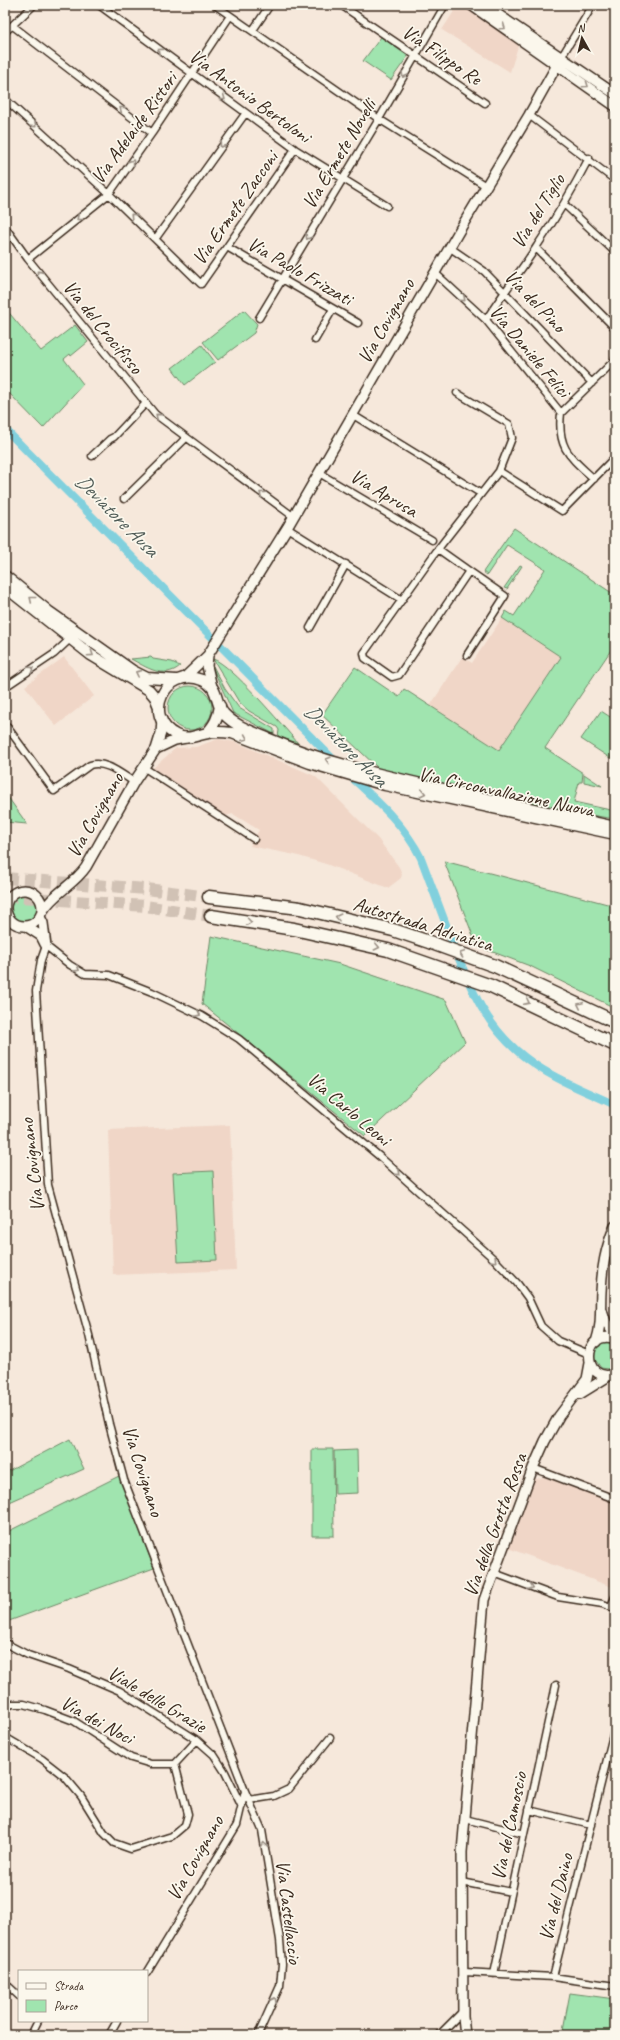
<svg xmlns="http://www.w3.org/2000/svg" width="620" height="2040" viewBox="0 0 620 2040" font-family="Caveat,sans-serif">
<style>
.built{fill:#f0d6c7}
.green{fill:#a0e4af;stroke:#6e8766}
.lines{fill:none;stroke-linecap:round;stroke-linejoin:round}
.canal{stroke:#81d0dd;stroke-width:8}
.highway-tunnel{stroke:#d1c2b5;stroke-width:12;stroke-dasharray:12 6;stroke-linecap:butt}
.street-casing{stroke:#3b2a1e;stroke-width:9}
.secondary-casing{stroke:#3b2a1e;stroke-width:12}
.primary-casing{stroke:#3b2a1e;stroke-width:13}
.highway-casing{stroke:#3b2a1e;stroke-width:15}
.street{stroke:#fbf7ec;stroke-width:6}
.secondary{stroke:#fbf7ec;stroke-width:9}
.primary{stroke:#fbf7ec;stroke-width:10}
.highway{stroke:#fbf7ec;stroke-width:12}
.oneway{stroke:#9b9085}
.labels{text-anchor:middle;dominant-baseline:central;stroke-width:3.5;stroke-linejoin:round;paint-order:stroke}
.street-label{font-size:20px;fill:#3b2a1e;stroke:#fbf7ec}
.water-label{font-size:21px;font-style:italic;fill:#505c57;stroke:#fbf7ec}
</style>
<rect width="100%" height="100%" fill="#f6e8db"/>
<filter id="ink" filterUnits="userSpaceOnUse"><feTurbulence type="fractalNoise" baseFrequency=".025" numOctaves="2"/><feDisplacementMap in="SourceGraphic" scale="8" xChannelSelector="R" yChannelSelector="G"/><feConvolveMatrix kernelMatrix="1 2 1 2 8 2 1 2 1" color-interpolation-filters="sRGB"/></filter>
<g filter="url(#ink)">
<path class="built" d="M458,5h5l56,38 -9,29 -68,-42z
M502,618l59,39 -62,93 -69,-44 32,-49 10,6z
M64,657l30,39 -38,30 -31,-40z
M218,739l17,3 80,34 63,63 21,28 3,7 -1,4 -13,10 -62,-24 -31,-9 -45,-9 9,-16 -26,-16 -8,2 -72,-48 23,-20 20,-1z
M230,1125l6,145 -123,5 -5,-145z
M545,1477l70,26v76l-3,8 -104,-39 24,-68z"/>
<path class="green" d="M381,37l27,19 -17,24 -28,-19z
M5,308l36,43 34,-26 13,17 -17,14 -1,-2 -6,5 19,25 -40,44 -38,-39z
M244,310l13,14 -3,9 -36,27 -15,-18z
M202,345l13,17 -30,23 -13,-17z
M514,528l101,67v49l-70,104 38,25 -1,9h-3l-5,20 41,9v8l-44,-7 -192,-43 -57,-54 33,-48 44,30 5,-8 95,61 62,-93 -59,-39 4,-7 8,5 31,-47 -38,-24 -20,30 -4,-3z
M520,565l2,1 -15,23 -3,-1z
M151,657l2,2 19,3 8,4c-16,14 -34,1 -49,-7z
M213,659c18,5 69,66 85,84l-20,-6 1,-7 -2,-3 -28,-16 -10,-9z
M211,664l2,2 12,23 14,19 35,21v5l-41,-21z
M168 708a22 22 0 1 1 44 0a22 22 0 1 1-44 0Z
M601,711l14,9v31l-5,7 -29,-19z
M584,774l18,12 -18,-4z
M5,793l22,31 -22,-2z
M444,861l171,45v102l-85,-42 -53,-20z
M10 908a14 14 0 1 1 28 0a14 14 0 1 1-28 0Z
M211,936l129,28 106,36 19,42 -100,94 -163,-132z
M213,1171l4,89 -39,2 -5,-89z
M603,1342l12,1v25l-6,1 -8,-1 -7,-10 1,-8z
M70,1439l14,30 -79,35v-31z
M312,1449h21l1,87h-22z
M357,1450l1,43 -23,1 -1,-43z
M119,1476l35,92 -145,53 -4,-7v-81z
M570,1993l45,6v36h-53z"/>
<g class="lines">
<path class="canal" d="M5,429l331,333
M349,775c27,25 55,49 72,83 10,27 20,53 30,80 19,51 36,94 83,126 24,17 54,28 81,41"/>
<path class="highway-tunnel" d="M5,878l142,11 62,8
M5,896l140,10 66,10"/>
<defs>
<path id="street" d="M99,5l196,144 92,57
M215,5l164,114 107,67
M341,5l144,98
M13,26l139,107
M253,30l17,-25
M5,32l29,-27
M562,56l31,-51
M5,99l104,95 92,90 94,-135
M529,115l86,65
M564,204l51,48
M5,227l23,32 127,155 139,103
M156,238l89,-124
M227,247l131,76
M449,247l35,24 108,112
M536,248l79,80
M28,259l81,-65 43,-61 78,-117
M434,272l52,48 75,93c-4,35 8,43 33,66
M259,318l120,-199 66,-114
M486,320c16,-26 35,-49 51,-74 19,-28 36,-57 52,-88
M315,340l18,-31
M457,393l52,31 3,14 -13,33
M561,413l54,-53
M353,415l127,78
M92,456l18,-17 4,-2 32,-34
M319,473l113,67
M124,499l62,-61
M287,528l115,72
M438,549l31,22 -70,104 -7,2 -27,-19 -1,-5 74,-104 61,-78 63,40 53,-54
M310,628l36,-64
M467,655l38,-59 -36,-25
M5,687l49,-33 16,-15
M5,724l49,67 36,-26c15,-5 31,9 44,17
M143,767l111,72
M533,1468l82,31
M494,1573l64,24 45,7 12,5
M611,1606l4,-9
M5,1643l23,12 41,14 51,22 77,49 17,15 11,17 16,33
M5,1708l7,-4h12l21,6 29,11 57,37 20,6h24l22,-24
M5,1737l37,22 23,18 16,19 23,37 10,10 17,6 41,-13 13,-11 3,-11 -13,-50
M245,1791l17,39 18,110 2,24 -2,22 -22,49
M249,1800l25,-4 15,-7 41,-51
M529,1810l62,15
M465,1819l59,15
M462,1882l49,10
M464,1972l89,5 62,9
M147,1973l90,-148 8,-34 -121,-311 -15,-56 -20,-89 -41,-150 -12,-194 5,-31 5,-14 24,19 15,9 24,1 43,17 50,24 37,23 140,117 116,104 22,23 11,15 13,28 17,15 31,13
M494,1974l62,-289
M553,1977l62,-250
M5,1983l14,13
M31,2035l7,-14
M109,2035l8,-14
M439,2035l25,-25"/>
<path id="secondary" d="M471,5l144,101
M484,5l131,89
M208,655l-1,11 5,21
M184,678l24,-23 79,-127 175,-302 67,-111 33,-59
M156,749l19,-9 11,-2
M6 908a18 18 0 1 1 36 0a18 18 0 1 1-36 0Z
M42,912c11,-19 32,-27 44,-45l48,-85 22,-33 5,-16 1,-13
M40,917l3,6 3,23
M27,927l14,9 4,8
M603,1313l3,9 9,14
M615,1339c-33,-12 -35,46 0,35
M596,1342c6,-17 4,-32 5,-50 1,-24 4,-43 14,-66
M580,1394l29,-18
M465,2035l-2,-18 -1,-165 22,-252 49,-132 12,-27 14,-25 28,-37 3,-16"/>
<path id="primary" d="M5,576l43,35 85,60 14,7 29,2
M5,587l86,68 58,35 6,7 4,10
M207,733c8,-9 11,-15 13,-27
M615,827c-57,-13 -114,-25 -172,-38 -57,-13 -117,-26 -171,-49 -16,-7 -36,-13 -48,-26 -10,-11 -4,-27 -22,-34 -37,-14 -61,37 -26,55 12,6 20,0 32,-2 8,-2 16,-1 24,0l78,30 75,22 230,49"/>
<path id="highway" d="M209,897l91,11 93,22 36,12 66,24 120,56
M211,916l83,13 94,21 103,36 124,59"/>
</defs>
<use href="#street" class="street-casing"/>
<use href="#secondary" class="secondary-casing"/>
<use href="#primary" class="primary-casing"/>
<use href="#highway" class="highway-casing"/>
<use href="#street" class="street"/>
<use href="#secondary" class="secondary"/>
<use href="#primary" class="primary"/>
<use href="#highway" class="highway"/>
</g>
<defs><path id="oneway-chevron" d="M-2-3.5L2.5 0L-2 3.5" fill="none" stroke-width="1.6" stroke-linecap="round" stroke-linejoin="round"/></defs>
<g class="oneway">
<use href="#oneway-chevron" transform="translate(503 27) rotate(35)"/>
<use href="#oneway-chevron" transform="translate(160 51) rotate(-143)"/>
<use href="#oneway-chevron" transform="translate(404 75) rotate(120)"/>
<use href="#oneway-chevron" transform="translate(586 85) rotate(35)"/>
<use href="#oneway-chevron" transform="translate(223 98) rotate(36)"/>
<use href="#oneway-chevron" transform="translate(122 109) rotate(-142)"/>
<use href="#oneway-chevron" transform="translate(34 125) rotate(42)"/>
<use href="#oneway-chevron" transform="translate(222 145) rotate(125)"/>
<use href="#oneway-chevron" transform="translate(132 162) rotate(-55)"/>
<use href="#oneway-chevron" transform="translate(133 216) rotate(-136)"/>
<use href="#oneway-chevron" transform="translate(79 218) rotate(141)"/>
<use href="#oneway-chevron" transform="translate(308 237) rotate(121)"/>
<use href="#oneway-chevron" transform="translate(39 273) rotate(-129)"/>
<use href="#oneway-chevron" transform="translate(463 299) rotate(42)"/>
<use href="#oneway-chevron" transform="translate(158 416) rotate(-140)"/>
<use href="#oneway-chevron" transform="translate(262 494) rotate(-144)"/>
<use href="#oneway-chevron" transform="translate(32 599) rotate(-141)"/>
<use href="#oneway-chevron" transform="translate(91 654) rotate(34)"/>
<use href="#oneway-chevron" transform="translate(31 669) rotate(-35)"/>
<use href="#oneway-chevron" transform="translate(138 673) rotate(-153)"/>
<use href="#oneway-chevron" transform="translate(245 738) rotate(23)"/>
<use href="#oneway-chevron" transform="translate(328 760) rotate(-163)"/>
<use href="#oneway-chevron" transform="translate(423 793) rotate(12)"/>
<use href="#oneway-chevron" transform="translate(338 917) rotate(-166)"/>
<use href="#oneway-chevron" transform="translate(249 922) rotate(8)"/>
<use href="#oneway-chevron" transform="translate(377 947) rotate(13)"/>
<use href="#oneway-chevron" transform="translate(462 954) rotate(-160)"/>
<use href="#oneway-chevron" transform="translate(77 969) rotate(29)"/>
<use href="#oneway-chevron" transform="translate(527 1002) rotate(26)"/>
<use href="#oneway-chevron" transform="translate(580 1005) rotate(-155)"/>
<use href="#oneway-chevron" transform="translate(198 1014) rotate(26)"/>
<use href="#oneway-chevron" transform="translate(398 1173) rotate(42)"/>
<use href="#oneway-chevron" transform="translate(494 1260) rotate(44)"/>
<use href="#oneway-chevron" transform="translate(531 1587) rotate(20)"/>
<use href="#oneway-chevron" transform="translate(264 1845) rotate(-99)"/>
<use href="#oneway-chevron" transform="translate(274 2000) rotate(-63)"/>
</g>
</g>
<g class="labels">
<g class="street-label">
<text transform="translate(442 55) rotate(34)">Via Filippo Re</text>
<text transform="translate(250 96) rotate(36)">Via Antonio Bertoloni</text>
<text transform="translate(134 128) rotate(-54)">Via Adelaide Ristori</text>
<text transform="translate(339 154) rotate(-59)">Via Ermete Novelli</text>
<text transform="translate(235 208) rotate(-55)">Via Ermete Zacconi</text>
<text transform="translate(538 211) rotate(-58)">Via del Tiglio</text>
<text transform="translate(300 271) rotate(30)">Via Paolo Frizzati</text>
<text transform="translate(535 301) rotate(46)">Via del Pino</text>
<text transform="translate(386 321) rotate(-60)">Via Covignano</text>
<text transform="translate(103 327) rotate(51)">Via del Crocifisso</text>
<text transform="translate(530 351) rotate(50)">Via Daniele Felici</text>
<text transform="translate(384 493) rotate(31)">Via Aprusa</text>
<text transform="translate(506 792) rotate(12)">Via Circonvallazione Nuova</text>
<text transform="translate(95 815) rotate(-60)">Via Covignano</text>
<text transform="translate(423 924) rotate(17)">Autostrada Adriatica</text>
<text transform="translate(349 1109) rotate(40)">Via Carlo Leoni</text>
<text transform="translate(32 1165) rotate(-97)">Via Covignano</text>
<text transform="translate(143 1471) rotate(72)">Via Covignano</text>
<text transform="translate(495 1525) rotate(-70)">Via della Grotta Rossa</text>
<text transform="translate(157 1699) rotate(31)">Viale delle Grazie</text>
<text transform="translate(97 1720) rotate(29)">Via dei Noci</text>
<text transform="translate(509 1826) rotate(-78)">Via del Camoscio</text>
<text transform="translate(195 1858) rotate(-60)">Via Covignano</text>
<text transform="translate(556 1897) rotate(-76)">Via del Daino</text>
<text transform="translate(289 1912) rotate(83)">Via Castellaccio</text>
</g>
<g class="water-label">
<text transform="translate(117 515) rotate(45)">Deviatore Ausa</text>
<text transform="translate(346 745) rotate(45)">Deviatore Ausa</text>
</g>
</g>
<rect width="620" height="2040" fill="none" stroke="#fbf7ec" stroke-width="20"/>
<rect x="10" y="10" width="600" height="2020" fill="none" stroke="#3b2a1e" stroke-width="1.5" filter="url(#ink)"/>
<rect x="18" y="1970" width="130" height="52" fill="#fbf7ec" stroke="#aea59a"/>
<rect x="26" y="1983" width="20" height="6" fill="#fbf7ec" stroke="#aea59a"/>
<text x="54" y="1990" font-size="12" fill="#3b2a1e">Strada</text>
<rect x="26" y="2000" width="20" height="12" fill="#a0e4af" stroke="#aea59a"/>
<text x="54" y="2010" font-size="12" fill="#3b2a1e">Parco</text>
<g transform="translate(582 38) rotate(352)" stroke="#fbf7ec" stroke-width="3" paint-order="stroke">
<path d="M0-3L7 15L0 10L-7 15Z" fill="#3b2a1e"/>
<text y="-6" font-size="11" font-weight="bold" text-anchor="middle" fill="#3b2a1e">N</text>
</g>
</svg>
